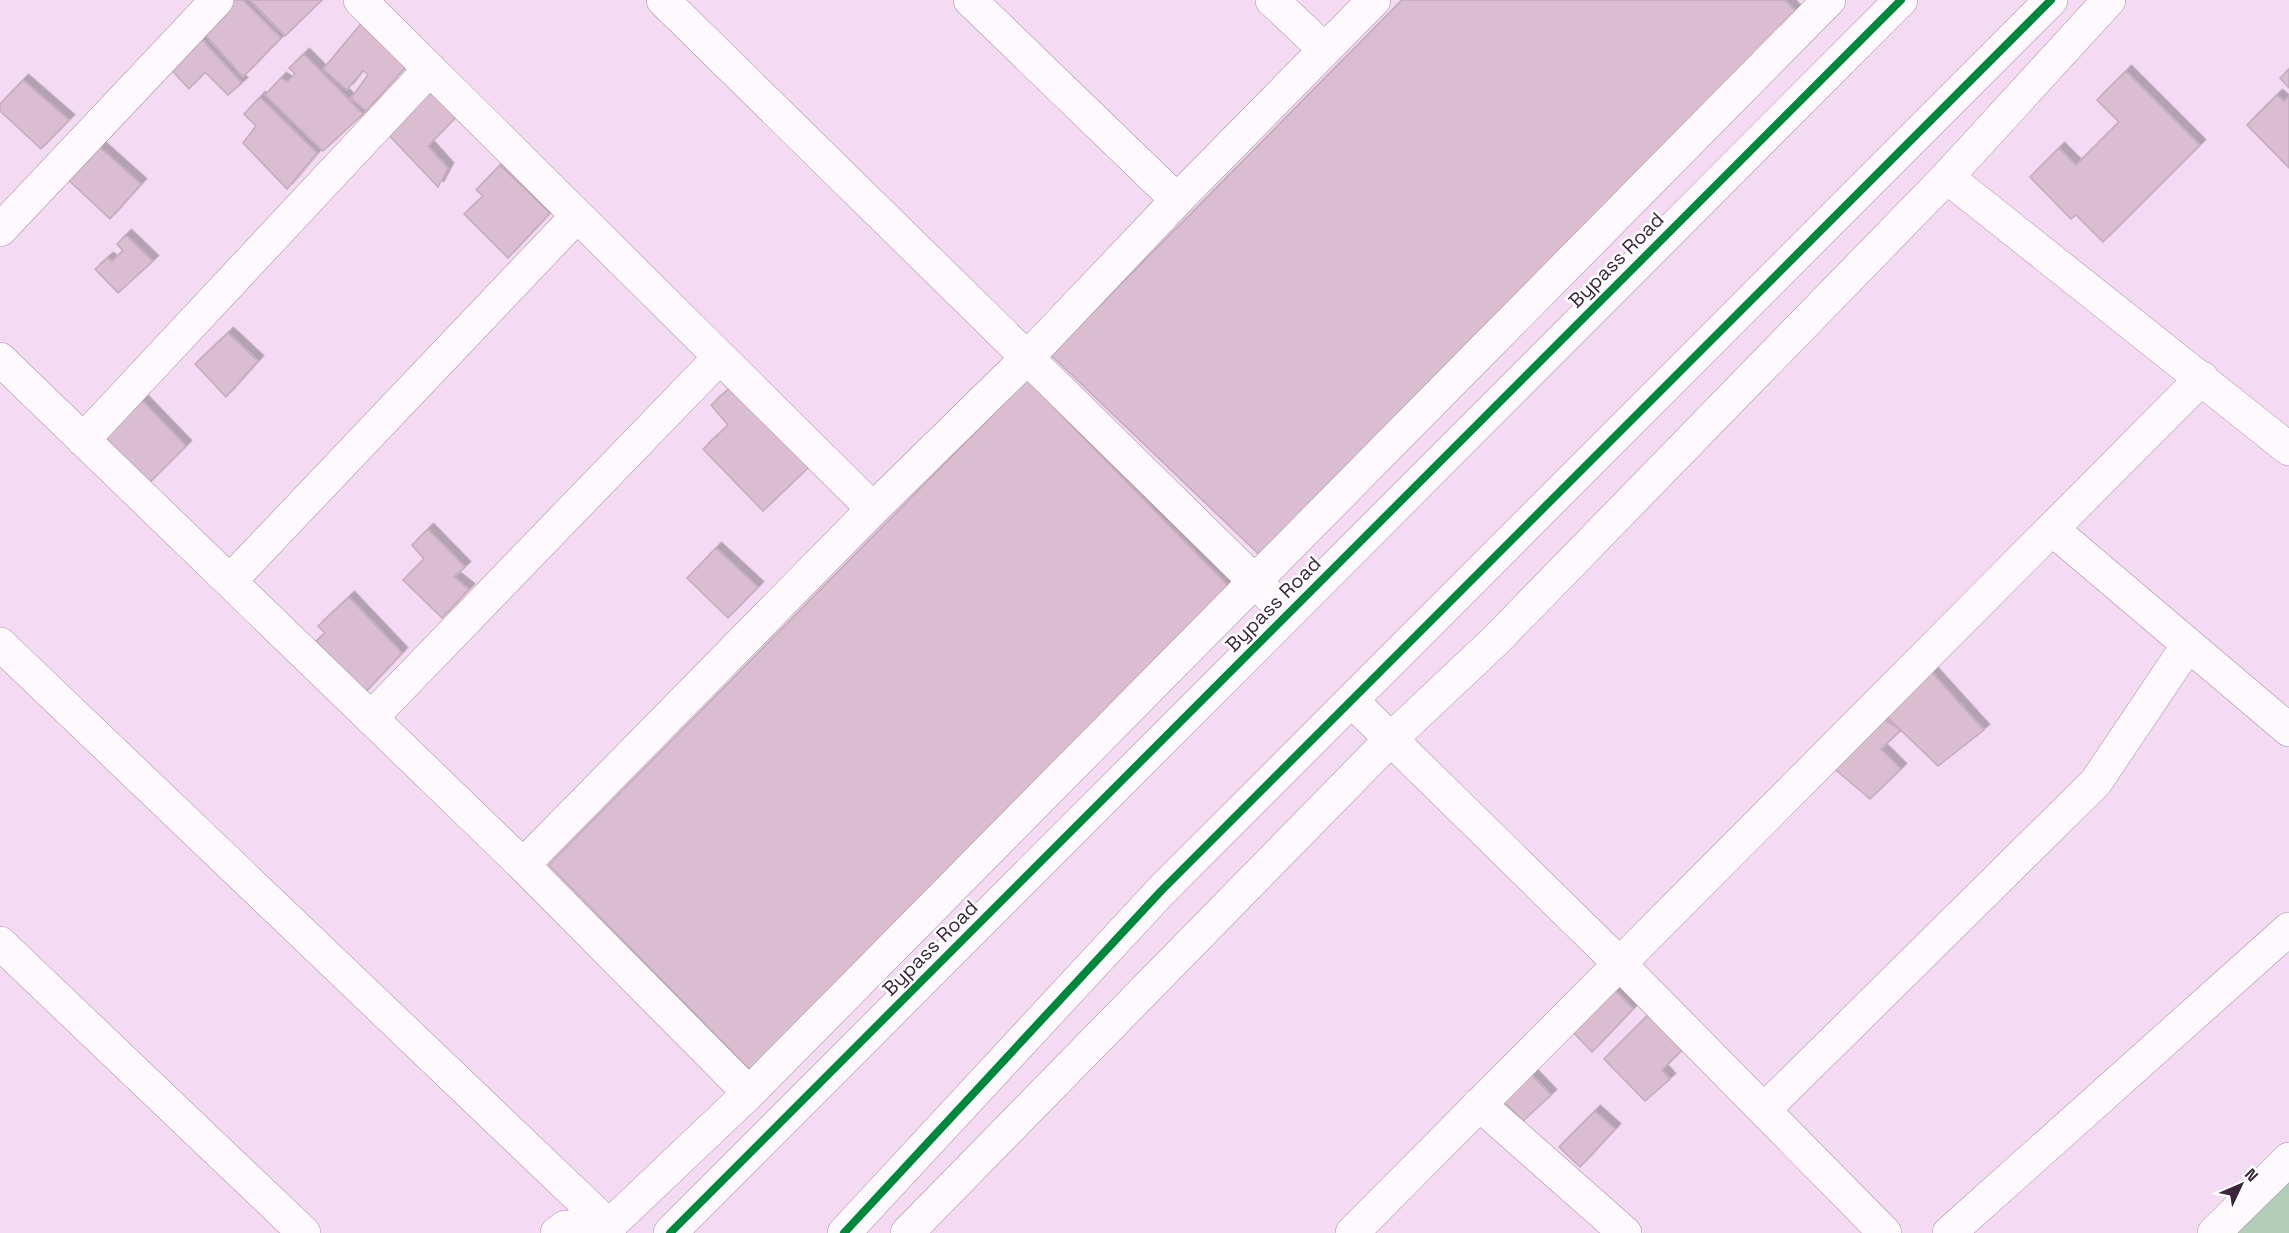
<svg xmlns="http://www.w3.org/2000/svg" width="2289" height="1233" viewBox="0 0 2289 1233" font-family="'Space Grotesk',sans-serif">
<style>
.green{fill:#b1cdb7}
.building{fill:#dbbdd2;stroke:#c3abbc;stroke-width:1.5;filter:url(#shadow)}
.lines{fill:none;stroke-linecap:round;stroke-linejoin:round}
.minor-casing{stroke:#a690a4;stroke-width:34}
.major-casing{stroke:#a690a4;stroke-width:34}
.minor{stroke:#fdf9fd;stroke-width:33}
.major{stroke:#fdf9fd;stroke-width:33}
.cycleway-casing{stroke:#fff;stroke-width:11}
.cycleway{stroke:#00873e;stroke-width:8}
.labels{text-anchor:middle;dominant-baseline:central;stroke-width:5;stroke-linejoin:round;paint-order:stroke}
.street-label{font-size:20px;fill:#3c263b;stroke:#fff}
</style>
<defs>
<filter id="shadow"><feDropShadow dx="5.5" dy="-5.5" stdDeviation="0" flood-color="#0004"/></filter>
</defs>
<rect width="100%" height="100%" fill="#f4daf2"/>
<path class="green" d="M2289,1161v72h-71z"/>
<path class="building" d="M228,0h15l38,38 -38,39 -43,-48z
M250,0h72l-37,36z
M1402,0h383l17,18 -533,546 -218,-209z
M365,19l46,42 -45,50 -15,-13 17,-23 -5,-5 -16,20 -24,-21z
M196,33l46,50 -14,12 -23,-23 -16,17 -23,-25z
M304,54l59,60 -40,37 -58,-56 16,-17 6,4 8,-8 -6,-6z
M2289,69v19l-9,-10z
M2126,71l74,74 -97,97 -27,-27 -5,4 -41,-42 29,-29 17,17 43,-43 -22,-22z
M23,80l46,40 -28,29 -41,-38v-7z
M428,86l29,30 -29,30 20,22 -10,19 -53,-56z
M2277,95l7,6 5,-5v72l-42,-43z
M260,97l57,56 -30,36 -44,-46 13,-17 -12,-12z
M94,142l47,42 -31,35 -47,-44z
M500,165l50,48 -42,45 -44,-44 19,-18 -7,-6z
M126,235l27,26 -35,32 -23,-24 13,-11 4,3 11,-10 -6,-7z
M228,333l30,28 -32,36 -31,-33z
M1027,380l212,217 -489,473 -201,-205z
M730,388l79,79 -46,44 -60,-62 25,-24 -17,-20z
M135,393l51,53 -43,43 -50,-51z
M428,529l37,38 -11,10 15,12 -27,29 -39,-38 21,-21 -12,-14z
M716,548l42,39 -30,31 -41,-40z
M349,597l53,56 -43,46 -52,-49 18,-17 -7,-7z
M1927,667l57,63 -46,36 -55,-53z
M1879,716l22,14 -20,19 20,20 -31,30 -39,-33z
M1614,989l19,20 -41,43 -22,-23z
M1649,1014l34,35 -21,21 8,9 -25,22 -41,-42z
M1532,1075l19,20 -28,26 -21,-21z
M1595,1111l20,18 -35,38 -21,-20z"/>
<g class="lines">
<defs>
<path id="minor" d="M360,0l513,509
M663,0l624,613
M970,0l207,200
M1272,0l53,50
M1947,177l342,272
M0,230l217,-230
M0,359l523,506 226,228
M83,440l347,-371
M2052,529l237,201
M230,581l347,-365
M0,644l609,582
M1352,701l267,262 266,270
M371,718l349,-361
M523,865l350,-356 154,-151 150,-158 197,-200
M0,943l304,290
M1479,1104l146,129
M1764,1110l332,-328 92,-137
M557,1233l8,-6 44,-1 140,-133 1080,-1093
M907,1233l484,-494 104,-98 452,-464 162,-177
M1352,1233l850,-855
M1949,1233l340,-304
M2214,1233l75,-74"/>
<path id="major" d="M670,1233l1231,-1233
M844,1233l317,-342 890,-891"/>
</defs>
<use href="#minor" class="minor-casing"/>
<use href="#major" class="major-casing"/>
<use href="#minor" class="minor"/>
<use href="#major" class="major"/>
<defs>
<path id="cycleway" d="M670,1233l1231,-1233
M844,1233l317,-342 890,-891"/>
</defs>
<use href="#cycleway" class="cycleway-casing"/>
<use href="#cycleway" class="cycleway"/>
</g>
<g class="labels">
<g class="street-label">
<text transform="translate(1616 260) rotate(-45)">Bypass Road</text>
<text transform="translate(1273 604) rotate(-45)">Bypass Road</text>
<text transform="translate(930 948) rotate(-45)">Bypass Road</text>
</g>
</g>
<g transform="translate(2241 1185) rotate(46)" stroke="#ffffff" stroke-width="4.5" paint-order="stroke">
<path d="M0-4.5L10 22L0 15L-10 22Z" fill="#3c263b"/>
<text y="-9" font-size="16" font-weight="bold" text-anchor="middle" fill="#3c263b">N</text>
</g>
</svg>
